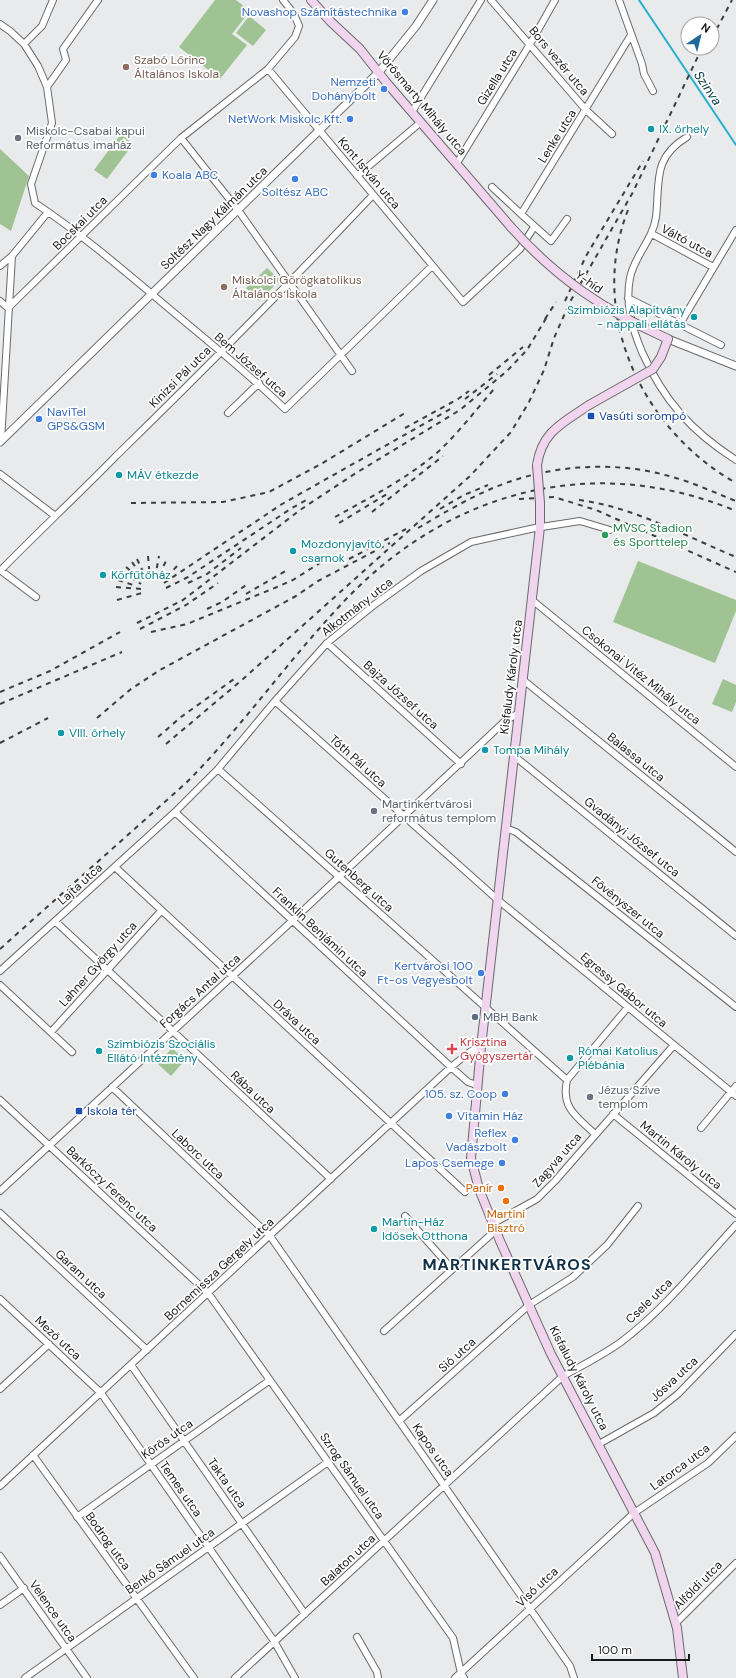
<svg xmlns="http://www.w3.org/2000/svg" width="736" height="1678" viewBox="0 0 736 1678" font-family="'DM Sans',sans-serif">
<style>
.green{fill:#9fc393}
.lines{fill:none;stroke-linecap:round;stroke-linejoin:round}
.stream{stroke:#29aecd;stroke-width:2}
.minor-casing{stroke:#696a6b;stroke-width:8}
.tertiary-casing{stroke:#696a6b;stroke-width:9}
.secondary-casing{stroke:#696a6b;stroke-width:10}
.minor{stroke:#fff;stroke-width:6}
.tertiary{stroke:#fff;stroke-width:7}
.secondary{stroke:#f1d4ed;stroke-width:8}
.rail{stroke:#3d3e3e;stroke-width:2;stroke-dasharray:5 5;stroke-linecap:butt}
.secondary-bridge-casing{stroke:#696a6b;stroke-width:10;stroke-linecap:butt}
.secondary-bridge{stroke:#f1d4ed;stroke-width:8}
.shop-dot{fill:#3f7fe0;stroke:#fff;stroke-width:1.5}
.education-dot{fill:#8d6e63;stroke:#fff;stroke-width:1.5}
.culture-dot{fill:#0f9aa8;stroke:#fff;stroke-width:1.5}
.worship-dot{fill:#6b7280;stroke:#fff;stroke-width:1.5}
.transit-dot{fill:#1a4fb4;stroke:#fff;stroke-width:1.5}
.leisure-dot{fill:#2e9e5b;stroke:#fff;stroke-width:1.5}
.service-dot{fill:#5c6f8a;stroke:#fff;stroke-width:1.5}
.health-dot{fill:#e0444e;stroke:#fff;stroke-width:1.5}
.food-dot{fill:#e8710a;stroke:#fff;stroke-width:1.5}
.labels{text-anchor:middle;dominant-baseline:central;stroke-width:3.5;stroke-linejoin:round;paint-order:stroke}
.shop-label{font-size:12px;fill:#366cbe;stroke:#fff;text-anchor:end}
.education-label{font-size:12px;fill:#785e54;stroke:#fff;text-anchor:start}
.street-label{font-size:12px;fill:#181919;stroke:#fff}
.culture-label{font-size:12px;fill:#0d838f;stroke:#fff;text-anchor:start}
.worship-label{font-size:12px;fill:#5b616d;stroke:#fff;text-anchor:start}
.transit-label{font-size:12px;fill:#164399;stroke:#fff;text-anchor:start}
.leisure-label{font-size:12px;fill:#27864d;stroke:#fff;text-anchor:start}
.service-label{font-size:12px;fill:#4e5e75;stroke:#fff;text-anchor:start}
.health-label{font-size:12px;fill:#be3a42;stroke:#fff;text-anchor:start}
.food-label{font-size:12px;fill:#c56008;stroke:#fff;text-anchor:end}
.water-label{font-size:13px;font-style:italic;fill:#06404d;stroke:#fff}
.district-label{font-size:16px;font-weight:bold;letter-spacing:1px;fill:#0e3049;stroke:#fff}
</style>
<rect width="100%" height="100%" fill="#e8eaeb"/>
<path class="green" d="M215,0h21l14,11 -18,23 15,11 -27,34 -41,-32z
M249,16l17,14 -13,16 -17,-13z
M121,134l12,10 -26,35 -13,-9z
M0,149l29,27 -18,55 -11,-7z
M267,268l13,12 -21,21 -13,-13z
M638,561l98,39v11l-21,52 -102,-41z
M723,679l13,6v17l-4,10 -20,-8z
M172,1048l13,12 -14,16 -13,-12z"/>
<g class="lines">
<path class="stream" d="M639,0l97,145"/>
<defs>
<path id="minor" d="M491,0l95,110 26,24
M619,0l23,64 2,10 9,17
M0,24l10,7 14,13 14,22 9,21 5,36 -21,61 4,19c48,32 93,71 137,108 38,32 77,63 113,98l147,-143
M24,44l18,-18 11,-26
M268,69l195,233 57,-53 14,-22
M47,87l19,-27 -3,-11 35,-49
M412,112l69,-112
M687,137c-35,21 -27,45 -31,80 -3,23 -22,39 -26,61 -5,26 2,50 12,74 22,49 49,79 94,108
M181,138l57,72 114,161
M457,163l73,-119 25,-44
M357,176l64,-54
M492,187l29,27 110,-179
M521,214l30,27 16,-22
M652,234l61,33
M0,266l12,-10 36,-44
M628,298l93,47
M0,301l8,7
M8,308l173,-170 87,-69 27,-32 4,-11 -5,-12 -11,-14
M680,324l56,-94
M228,413l31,-30
M1,441l11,-185
M0,474l54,41
M0,570l36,27
M0,571c38,-39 78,-76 116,-115 87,-85 173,-172 257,-261
M532,600l204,167
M327,643l134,121
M522,679l214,173
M275,701l223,199 238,196
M513,755l223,181
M218,769l349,311
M175,812l276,255 17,15 9,3
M505,828l11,4 220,175
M115,867l350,325
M55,921l276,258
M0,971l175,-159 43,-43 57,-68 52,-58 47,-38 47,-34 50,-29 64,-14 45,-7 30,9
M0,985l72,67
M51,1032l110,-121
M112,1087l158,149 300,430 4,12
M0,1100l208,193 245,345 8,35 3,5
M613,1114l123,100
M701,1128l35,-42
M595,1134c-19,-18 -34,-26 -28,-54l61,-73
M0,1191l292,-270 213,-200 14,-8
M0,1213l147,137
M405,1216l47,53
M494,1223l43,-24 18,-18 119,-136
M0,1299l101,94 173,248 21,37
M384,1331l112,-101
M131,1365l174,249
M0,1389l49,-45
M399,1421l130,-116 44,-28 34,-32 31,-39
M599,1444l55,-31 24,-19 58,-60
M33,1455l161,223
M0,1486l451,-419 20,-16 10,-4
M77,1517l193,-137
M0,1556l87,122
M0,1605l24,-17
M676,1623l60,-60
M357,1637l20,35 1,6
M25,1678l303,-216
M235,1678l328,-302c20,-11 40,-21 58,-34 44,-33 78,-77 115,-117
M455,1678l179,-165 74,-50 28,-27"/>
<path id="tertiary" d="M668,339l68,27
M0,442l379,-370 37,-46 17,-26"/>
<path id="secondary" d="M311,0l19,21 30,28 26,33 124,144
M537,465c5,-34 26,-42 52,-60
M540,503v24l-59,520 -10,111 8,31 21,52 51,113 104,199 22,75 6,50"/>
</defs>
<use href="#minor" class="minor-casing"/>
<use href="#tertiary" class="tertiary-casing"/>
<use href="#secondary" class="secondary-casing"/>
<use href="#minor" class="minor"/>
<use href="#tertiary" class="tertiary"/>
<use href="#secondary" class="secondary"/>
<path class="rail" d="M712,38l20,-38
M628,210c-41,104 14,220 108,273
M565,301l21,-45 57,-95
M545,319l11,-17
M489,375l34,-28
M465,399l32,-25
M405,428l53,-29 11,-8
M519,499l35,-2 42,13 140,62
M579,500c55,7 106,36 157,57
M131,503l92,-1 46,-10 52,-28 84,-51
M440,509l24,-14 24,-10
M372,512l71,-56
M335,517c36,-20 73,-39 104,-66 20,-19 37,-41 55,-62
M339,523l48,-29
M418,528c24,-14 49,-29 75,-40 52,-22 117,-28 172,-13 25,6 48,17 71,26
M148,556l2,23
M137,559l10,21
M349,559l57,-30
M132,562l9,13
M126,567l13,11
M122,572l19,12
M159,575l8,-16
M167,577l10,-11
M155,578l4,-22
M118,580l15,5
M164,583l118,-79 172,-97
M188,583l19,-9 34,-26
M116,587l26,2
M166,588l22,-11 104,-69 16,-9
M246,594l43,-25
M117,600l25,-7
M207,609l15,-7 27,-19
M137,623l46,-23 117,-90 56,-37 104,-63 47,-39 20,-21 21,-35
M140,629l46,-24 32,-22
M151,632l36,-8 90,-37 16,-7 41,-26
M0,692l50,-21 70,-39
M0,704l122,-52
M97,718l34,-29 29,-19 136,-74 22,-15 72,-38
M158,737l23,-20 53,-38
M0,743l48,-25
M166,744l77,-65 227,-203 41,-44 18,-30 15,-32 10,-32 16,-36 63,-110 69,-144
M0,949l186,-166c54,-54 98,-117 150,-173 105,-117 253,-160 400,-99"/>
<defs>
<path id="secondary-bridge" d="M510,226c46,52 95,85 158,113l-7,18 -8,12 -64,36
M537,465l3,38"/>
</defs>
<use href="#secondary-bridge" class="secondary-bridge-casing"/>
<use href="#secondary-bridge" class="secondary-bridge"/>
</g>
<g class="shop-dot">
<circle cx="405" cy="12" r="4"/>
<circle cx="384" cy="89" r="4"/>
<circle cx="350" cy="119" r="4"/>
<circle cx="154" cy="175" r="4"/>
<circle cx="295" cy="179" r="4"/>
<circle cx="39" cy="419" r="4"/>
<circle cx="481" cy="973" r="4"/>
<circle cx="505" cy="1094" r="4"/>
<circle cx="449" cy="1116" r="4"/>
<circle cx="515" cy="1140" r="4"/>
<circle cx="502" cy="1163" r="4"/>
</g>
<g class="education-dot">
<circle cx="126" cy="67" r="4"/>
<circle cx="224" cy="287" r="4"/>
</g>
<g class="culture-dot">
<circle cx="651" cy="129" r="4"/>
<circle cx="694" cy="317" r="4"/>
<circle cx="119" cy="475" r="4"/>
<circle cx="293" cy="551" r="4"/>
<circle cx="103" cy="575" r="4"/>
<circle cx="61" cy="733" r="4"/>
<circle cx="485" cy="750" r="4"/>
<circle cx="99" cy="1051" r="4"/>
<circle cx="570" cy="1058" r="4"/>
<circle cx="374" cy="1229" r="4"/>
</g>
<g class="worship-dot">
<circle cx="18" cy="138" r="4"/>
<circle cx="374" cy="811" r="4"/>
<circle cx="590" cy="1097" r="4"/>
</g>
<g class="transit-dot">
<rect x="587" y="412" width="8" height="8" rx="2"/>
<rect x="75" y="1107" width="8" height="8" rx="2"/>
</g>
<circle class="leisure-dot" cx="605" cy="535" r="4"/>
<circle class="service-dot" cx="475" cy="1017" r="4"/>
<path class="health-dot" d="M450 1043h4v4h4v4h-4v4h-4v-4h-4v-4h4z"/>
<g class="food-dot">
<circle cx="501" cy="1188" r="4"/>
<circle cx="506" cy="1201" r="4"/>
</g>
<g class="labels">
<g class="shop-label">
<text x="397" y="12">Novashop Számítástechnika</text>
<text x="376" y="82">Nemzeti<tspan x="376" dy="14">Dohánybolt</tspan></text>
<text x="342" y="119">NetWork Miskolc Kft.</text>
<text x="162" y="175" text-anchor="start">Koala ABC</text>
<text x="295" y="192" text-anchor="middle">Soltész ABC</text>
<text x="47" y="412" text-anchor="start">NaviTel<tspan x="47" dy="14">GPS&amp;GSM</tspan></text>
<text x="473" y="966">Kertvárosi 100<tspan x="473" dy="14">Ft-os Vegyesbolt</tspan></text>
<text x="497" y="1094">105. sz. Coop</text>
<text x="457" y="1116" text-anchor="start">Vitamin Ház</text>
<text x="507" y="1133">Reflex<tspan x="507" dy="14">Vadászbolt</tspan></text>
<text x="494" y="1163">Lapos Csemege</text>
</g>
<g class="education-label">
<text x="134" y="60">Szabó Lőrinc<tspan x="134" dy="14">Általános Iskola</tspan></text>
<text x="232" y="280">Miskolci Görögkatolikus<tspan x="232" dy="14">Általános Iskola</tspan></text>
</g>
<g class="street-label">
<text transform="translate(559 61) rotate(50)">Bors vezér utca</text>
<text transform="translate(497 77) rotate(-58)">Gizella utca</text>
<text transform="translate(422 103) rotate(50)">Vörösmarty Mihály utca</text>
<text transform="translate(557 136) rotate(-58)">Lenke utca</text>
<text transform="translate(369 173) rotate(50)">Kont István utca</text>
<text transform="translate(214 218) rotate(-44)">Soltész Nagy Kálmán utca</text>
<text transform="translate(80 223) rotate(-45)">Bocskai utca</text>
<text transform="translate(687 241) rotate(28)">Váltó utca</text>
<text transform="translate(589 282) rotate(36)">Y-híd</text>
<text transform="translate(251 365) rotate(41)">Bem József utca</text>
<text transform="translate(180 377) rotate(-45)">Kinizsi Pál utca</text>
<text transform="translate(357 607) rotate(-38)">Alkotmány utca</text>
<text transform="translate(641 675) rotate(39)">Csokonai Vitéz Mihály utca</text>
<text transform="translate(511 677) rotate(-83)">Kisfaludy Károly utca</text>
<text transform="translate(401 695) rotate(42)">Bajza József utca</text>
<text transform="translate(636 757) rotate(39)">Balassa utca</text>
<text transform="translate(358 761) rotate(42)">Tóth Pál utca</text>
<text transform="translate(632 837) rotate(39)">Gvadányi József utca</text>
<text transform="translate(359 880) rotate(42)">Gutenberg utca</text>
<text transform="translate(80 884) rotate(-42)">Lajta utca</text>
<text transform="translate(628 907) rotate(39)">Fövényszer utca</text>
<text transform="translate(320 932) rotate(43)">Franklin Benjámin utca</text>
<text transform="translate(98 964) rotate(-48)">Lahner György utca</text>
<text transform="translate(624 990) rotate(40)">Egressy Gábor utca</text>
<text transform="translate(200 991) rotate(-42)">Forgács Antal utca</text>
<text transform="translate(297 1022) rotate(43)">Dráva utca</text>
<text transform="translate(253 1092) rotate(43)">Rába utca</text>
<text transform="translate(198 1154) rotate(43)">Laborc utca</text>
<text transform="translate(681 1155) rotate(39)">Martin Károly utca</text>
<text transform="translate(557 1160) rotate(-49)">Zagyva utca</text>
<text transform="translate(112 1189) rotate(43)">Barkóczy Ferenc utca</text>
<text transform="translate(219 1269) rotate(-43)">Bornemissza Gergely utca</text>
<text transform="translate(81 1274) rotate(43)">Garam utca</text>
<text transform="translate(649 1301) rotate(-44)">Csele utca</text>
<text transform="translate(58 1338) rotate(43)">Mező utca</text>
<text transform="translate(457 1355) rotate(-42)">Sió utca</text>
<text transform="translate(579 1378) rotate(63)">Kisfaludy Károly utca</text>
<text transform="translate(674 1379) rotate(-43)">Jósva utca</text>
<text transform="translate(167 1439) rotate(-35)">Körös utca</text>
<text transform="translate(433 1450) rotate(55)">Kapos utca</text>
<text transform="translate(680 1467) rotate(-36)">Latorca utca</text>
<text transform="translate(352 1476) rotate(55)">Szrog Sámuel utca</text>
<text transform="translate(227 1483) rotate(55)">Takta utca</text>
<text transform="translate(181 1489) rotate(55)">Temes utca</text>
<text transform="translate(108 1541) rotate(54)">Bodrog utca</text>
<text transform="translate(348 1560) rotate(-43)">Balaton utca</text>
<text transform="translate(170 1561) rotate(-35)">Benkő Sámuel utca</text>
<text transform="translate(698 1585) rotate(-45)">Alföldi utca</text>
<text transform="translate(537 1587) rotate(-43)">Visó utca</text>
<text transform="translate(53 1611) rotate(55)">Velence utca</text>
</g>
<g class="culture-label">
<text x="659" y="129">IX. őrhely</text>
<text x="686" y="310" text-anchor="end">Szimbiózis Alapítvány<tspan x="686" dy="14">- nappali ellátás</tspan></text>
<text x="127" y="475">MÁV étkezde</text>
<text x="301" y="544">Mozdonyjavító<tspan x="301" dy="14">csarnok</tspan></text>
<text x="111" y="575">Körfűtőház</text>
<text x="69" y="733">VIII. őrhely</text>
<text x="493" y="750">Tompa Mihály</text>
<text x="107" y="1044">Szimbiózis Szociális<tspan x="107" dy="14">Ellátó Intézmény</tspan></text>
<text x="578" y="1051">Római Katolius<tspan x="578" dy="14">Plébánia</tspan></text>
<text x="382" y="1222">Martin-Ház<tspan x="382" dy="14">Idősek Otthona</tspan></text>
</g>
<g class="worship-label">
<text x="26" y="131">Miskolc-Csabai kapui<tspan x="26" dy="14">Református imaház</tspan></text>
<text x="382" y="804">Martinkertvárosi<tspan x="382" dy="14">református templom</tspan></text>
<text x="598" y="1090">Jézus Szíve<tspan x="598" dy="14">templom</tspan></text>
</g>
<g class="transit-label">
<text x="599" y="416">Vasúti sorompó</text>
<text x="87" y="1111">Iskola tér</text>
</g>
<g class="leisure-label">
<text x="613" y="528">MVSC Stadion<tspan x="613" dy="14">és Sporttelep</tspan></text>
</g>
<g class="service-label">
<text x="483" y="1017">MBH Bank</text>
</g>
<g class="health-label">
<text x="460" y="1042">Krisztina<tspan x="460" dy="14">Gyógyszertár</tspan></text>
</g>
<g class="food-label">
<text x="493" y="1188">Panír</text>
<text x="506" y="1214" text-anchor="middle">Martini<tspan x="506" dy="14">Bisztró</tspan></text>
</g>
<g class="water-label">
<text transform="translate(708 88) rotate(56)">Szinva</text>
</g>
<g class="district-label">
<text x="507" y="1264">MARTINKERTVÁROS</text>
</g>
</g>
<g transform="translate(700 36) rotate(35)"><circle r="19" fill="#ffffff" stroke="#a3a3a3"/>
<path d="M0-3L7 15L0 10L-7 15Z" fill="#1f689c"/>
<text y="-6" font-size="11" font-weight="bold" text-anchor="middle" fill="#181919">N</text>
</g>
<path d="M592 1654v6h97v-6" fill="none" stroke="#181919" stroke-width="2"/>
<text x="598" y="1654" font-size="12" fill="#181919" stroke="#ffffff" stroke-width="3" paint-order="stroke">100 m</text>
</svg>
